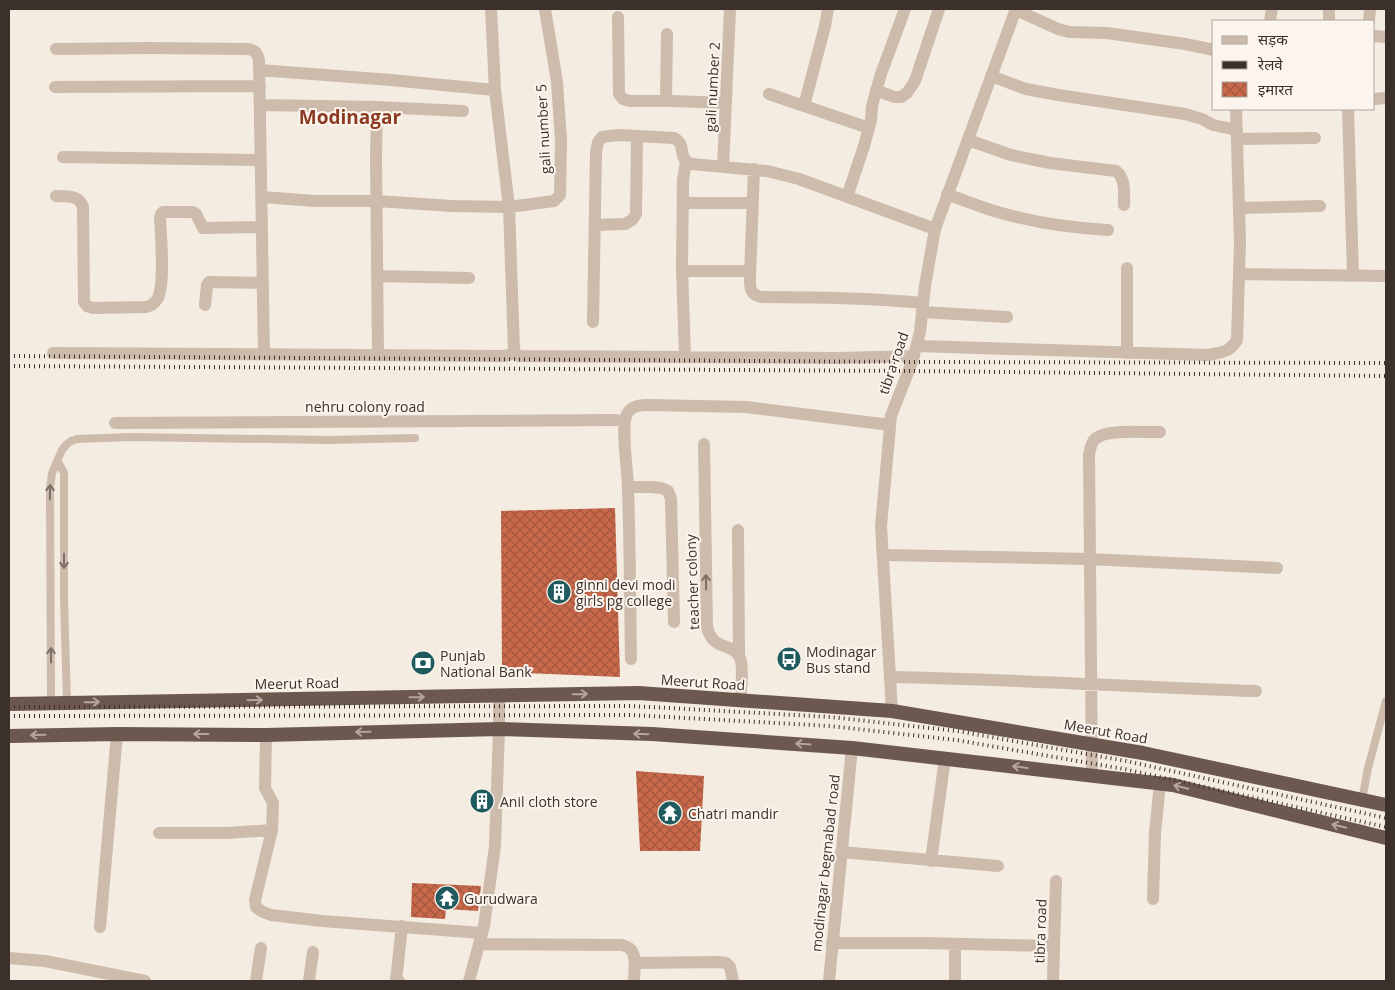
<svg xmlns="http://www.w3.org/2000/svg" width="1395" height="990" viewBox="0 0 1395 990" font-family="'Open Sans','Noto Sans Devanagari',sans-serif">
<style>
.building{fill:url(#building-cross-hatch)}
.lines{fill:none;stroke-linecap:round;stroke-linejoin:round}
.service{stroke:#cdbbac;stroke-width:8}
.minor{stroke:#cdbbac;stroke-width:12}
.tertiary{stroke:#cdbbac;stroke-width:12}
.trunk{stroke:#6c584f;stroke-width:14}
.rail{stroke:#3b302b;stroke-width:4;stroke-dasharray:1 4;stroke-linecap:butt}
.oneway{stroke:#7d6f65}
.oneway2{stroke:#b4a69e}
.labels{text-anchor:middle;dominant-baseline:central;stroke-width:4;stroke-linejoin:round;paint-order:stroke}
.street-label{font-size:14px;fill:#3b302b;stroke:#fbf5ee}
.poi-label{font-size:14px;fill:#3b302b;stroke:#fbf5ee;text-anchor:start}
.district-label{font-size:19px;font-weight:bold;fill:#8c3b22;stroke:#fbf5ee}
</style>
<defs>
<pattern id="building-cross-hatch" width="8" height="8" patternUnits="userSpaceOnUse" patternTransform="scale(1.25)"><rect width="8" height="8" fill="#c8694b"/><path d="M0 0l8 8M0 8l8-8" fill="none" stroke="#a4573f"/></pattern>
</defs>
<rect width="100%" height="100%" fill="#f4ebe1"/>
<path class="building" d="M615,508l5,169 -118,-5 -1,-161z
M636,771l68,5 -4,75h-60z
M489,795l-1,11 -15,1v-10z
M412,883l69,3 -3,25 -32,-2 -1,10 -34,-2z"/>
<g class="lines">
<path class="service" d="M58,462l6,11v125l3,105
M51,704l-1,-216 2,-15 10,-23 4,-5 5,-4 6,-2 54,-2 198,3 86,-2
M1362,800l6,-32 18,-67"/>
<path class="minor" d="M491,9l4,81 14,117 5,143 3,5 2,1 320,2 75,-2
M1016,10l42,19 11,3 38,1 78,11 29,6
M618,17l1,77 4,5 7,2h42l54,2
M1270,21l2,-12
M1329,21v-12
M1369,21l1,-12
M1374,36l12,1
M56,49l94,-1 97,1c8,1 10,3 12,11l5,294
M259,70l132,10 104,10
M991,76l35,13 32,6 127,19 17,5 11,6 24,5
M55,87l205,-1
M876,90l18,7h7l6,-4 8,-12 24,-72
M769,94l100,34
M1374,99l12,-1
M666,101l1,-67
M260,105l117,2 86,4
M804,106l21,-80 3,-17
M377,107l-1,51 2,197
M1348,109l5,166
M1237,139l78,-1
M968,140l43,15 39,8 66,8c10,8 8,22 8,34
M63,157l198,3
M723,167l7,-158
M754,169l-4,107c0,11 -1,18 11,21 54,0 108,1 162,6
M947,194c16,6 31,12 47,17 37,11 75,17 114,19
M56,196c12,1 22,-2 27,11l1,95 3,4 6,2 53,-1c6,-1 9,-4 12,-9 7,-16 3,-61 2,-80l1,-4 2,-2h30l3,2 7,14 59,-1
M262,197l53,4h62l75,5 57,1 45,-6 6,-6 1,-54 -4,-59 -12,-73
M847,197l17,-51 7,-26 1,-14 9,-32 24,-65
M683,203h70
M1239,208l81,-2
M595,225l30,-1 7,-4 4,-6 1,-78
M682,271h68
M1239,274l147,2
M377,276l92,2
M205,305l2,-20 2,-3 54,1
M922,312l85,5
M593,322l3,-170 2,-10 4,-5 17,-2 55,3c14,8 2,21 18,26l75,7 32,8 136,50
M917,346l291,9c14,-3 21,-2 29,-15l3,-98 -4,-133
M53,353l450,3 6,-1 6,-3
M1127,353v-85
M685,357l-3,-89 1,-88 3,-18
M115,423l501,-3
M704,444l3,183c6,25 25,14 33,31 4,9 1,32 0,43
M628,487h23l10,1 7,3 3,8 3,123
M738,530l1,126
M883,555l206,4 188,9
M631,659c-1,-57 -1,-113 -3,-170 0,-16 -7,-60 -2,-73 4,-10 13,-11 22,-11l98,2 144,18
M890,677c122,2 244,10 366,14
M266,735l-1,53 8,15 -1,27 -17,70 1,7 5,4 10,4 51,6 160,12
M1092,776l-3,-321c1,-5 2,-11 5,-15 11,-12 50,-7 66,-8
M159,833h67l46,-3
M841,852l157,14
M931,861l14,-103
M1153,899l2,-66 5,-50
M100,927l17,-193
M832,943h90l132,3
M479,944l142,1c1,0 8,2 8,3 9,6 5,24 5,33
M9,958l36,3 100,20
M635,963l83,-1 8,1 4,4 3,14
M256,981l5,-33
M309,981l4,-29
M399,981l-3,-3 1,-6 5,-46
M469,981l15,-55 11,-80 4,-117v-33
M955,981v-37
M1053,981l3,-100"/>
<path class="tertiary" d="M892,711l-11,-185 10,-110 21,-54 8,-30 5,-46 10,-57 81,-220
M829,981l23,-233"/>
<path class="trunk" d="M9,704l630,-11 253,18 251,42 243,52
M9,736l108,-2 149,1 233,-6 153,5 200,14 321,37 213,53"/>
<path class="rail" d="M9,356l903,6 474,1
M9,366l899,5 478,5
M9,707l623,-1 199,11 126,14 169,30 260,57
M9,716l623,-1 198,11 126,14 168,29 262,58"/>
</g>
<defs><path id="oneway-shaft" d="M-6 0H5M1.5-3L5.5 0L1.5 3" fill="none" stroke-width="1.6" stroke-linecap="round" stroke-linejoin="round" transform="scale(1.25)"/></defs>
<g class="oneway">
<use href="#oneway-shaft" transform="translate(50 492) rotate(-89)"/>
<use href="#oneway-shaft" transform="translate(64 561) rotate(90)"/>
<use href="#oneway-shaft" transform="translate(706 582) rotate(-91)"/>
<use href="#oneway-shaft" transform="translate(51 655) rotate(-90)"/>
</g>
<g class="oneway2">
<use href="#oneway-shaft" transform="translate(580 694) rotate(-1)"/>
<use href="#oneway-shaft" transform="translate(417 697) rotate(-1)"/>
<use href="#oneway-shaft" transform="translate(255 700) rotate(-1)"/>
<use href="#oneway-shaft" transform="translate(92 702) rotate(-1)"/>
<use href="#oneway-shaft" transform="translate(363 732) rotate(179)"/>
<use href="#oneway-shaft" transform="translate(201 734) rotate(-180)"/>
<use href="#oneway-shaft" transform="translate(641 734) rotate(-178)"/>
<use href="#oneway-shaft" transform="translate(38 735) rotate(179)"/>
<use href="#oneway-shaft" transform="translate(803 744) rotate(-176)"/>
<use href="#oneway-shaft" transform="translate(1020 767) rotate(-173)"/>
<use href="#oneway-shaft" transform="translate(1181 787) rotate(-166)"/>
<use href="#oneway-shaft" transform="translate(1339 826) rotate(-166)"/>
</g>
<defs>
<symbol id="building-disc" viewBox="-11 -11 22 22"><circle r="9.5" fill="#1f5a5e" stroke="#fbf5ee"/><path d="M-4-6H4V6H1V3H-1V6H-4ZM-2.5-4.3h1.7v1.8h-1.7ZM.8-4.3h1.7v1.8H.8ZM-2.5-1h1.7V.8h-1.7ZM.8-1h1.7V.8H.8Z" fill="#fff"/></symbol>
<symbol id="bus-disc" viewBox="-11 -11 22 22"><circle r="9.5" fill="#1f5a5e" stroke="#fbf5ee"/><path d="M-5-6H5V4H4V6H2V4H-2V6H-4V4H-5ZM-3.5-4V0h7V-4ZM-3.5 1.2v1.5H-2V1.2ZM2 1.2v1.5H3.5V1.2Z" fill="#fff"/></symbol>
<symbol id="bank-disc" viewBox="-11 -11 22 22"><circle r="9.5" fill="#1f5a5e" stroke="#fbf5ee"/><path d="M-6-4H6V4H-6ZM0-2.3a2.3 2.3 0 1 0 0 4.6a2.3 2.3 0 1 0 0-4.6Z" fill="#fff"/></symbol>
<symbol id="temple-disc" viewBox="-11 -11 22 22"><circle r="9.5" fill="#1f5a5e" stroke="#fbf5ee"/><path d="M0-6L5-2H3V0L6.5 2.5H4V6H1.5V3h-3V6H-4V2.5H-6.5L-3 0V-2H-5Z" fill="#fff"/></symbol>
</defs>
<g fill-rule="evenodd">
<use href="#building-disc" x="545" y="578" width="28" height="28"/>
<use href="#bus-disc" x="775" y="645" width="28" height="28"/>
<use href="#bank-disc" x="409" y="649" width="28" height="28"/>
<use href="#building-disc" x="468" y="787" width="28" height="28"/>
<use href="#temple-disc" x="656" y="799" width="28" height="28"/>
<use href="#temple-disc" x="433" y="884" width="28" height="28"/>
</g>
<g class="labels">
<g class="street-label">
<text transform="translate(712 87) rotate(-87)">gali number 2</text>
<text transform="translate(543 129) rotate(-93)">gali number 5</text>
<text transform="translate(893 363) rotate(-71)">tibra road</text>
<text x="365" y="406">nehru colony road</text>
<text transform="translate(692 582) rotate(-92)">teacher colony</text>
<text transform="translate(703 682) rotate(4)">Meerut Road</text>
<text transform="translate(297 683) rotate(-1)">Meerut Road</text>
<text transform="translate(1106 731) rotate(10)">Meerut Road</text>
<text transform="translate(825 863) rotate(-84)">modinagar begmabad road</text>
<text transform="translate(1040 931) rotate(-88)">tibra road</text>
</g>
<g class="poi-label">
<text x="576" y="584">ginni devi modi<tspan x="576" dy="16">girls pg college</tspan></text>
<text x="806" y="651">Modinagar<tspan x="806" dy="16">Bus stand</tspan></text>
<text x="440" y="655">Punjab<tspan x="440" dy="16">National Bank</tspan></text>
<text x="500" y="801">Anil cloth store</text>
<text x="688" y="813">Chatri mandir</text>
<text x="464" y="898">Gurudwara</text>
</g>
<g class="district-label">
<text x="350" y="117">Modinagar</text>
</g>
</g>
<rect width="1395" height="990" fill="none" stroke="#3b302b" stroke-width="20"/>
<rect x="1212" y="20" width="162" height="90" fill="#fbf5ee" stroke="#aea6a0"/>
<rect x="1222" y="36" width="25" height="8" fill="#cdbbac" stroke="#aea6a0"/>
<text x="1258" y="45" font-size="15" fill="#3b302b">सड़क</text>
<rect x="1222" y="61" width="25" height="8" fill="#3b302b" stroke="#aea6a0"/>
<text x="1258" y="70" font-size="15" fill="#3b302b">रेलवे</text>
<rect x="1222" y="82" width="25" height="15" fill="url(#building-cross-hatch)" stroke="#aea6a0"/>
<text x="1258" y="95" font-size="15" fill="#3b302b">इमारत</text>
</svg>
